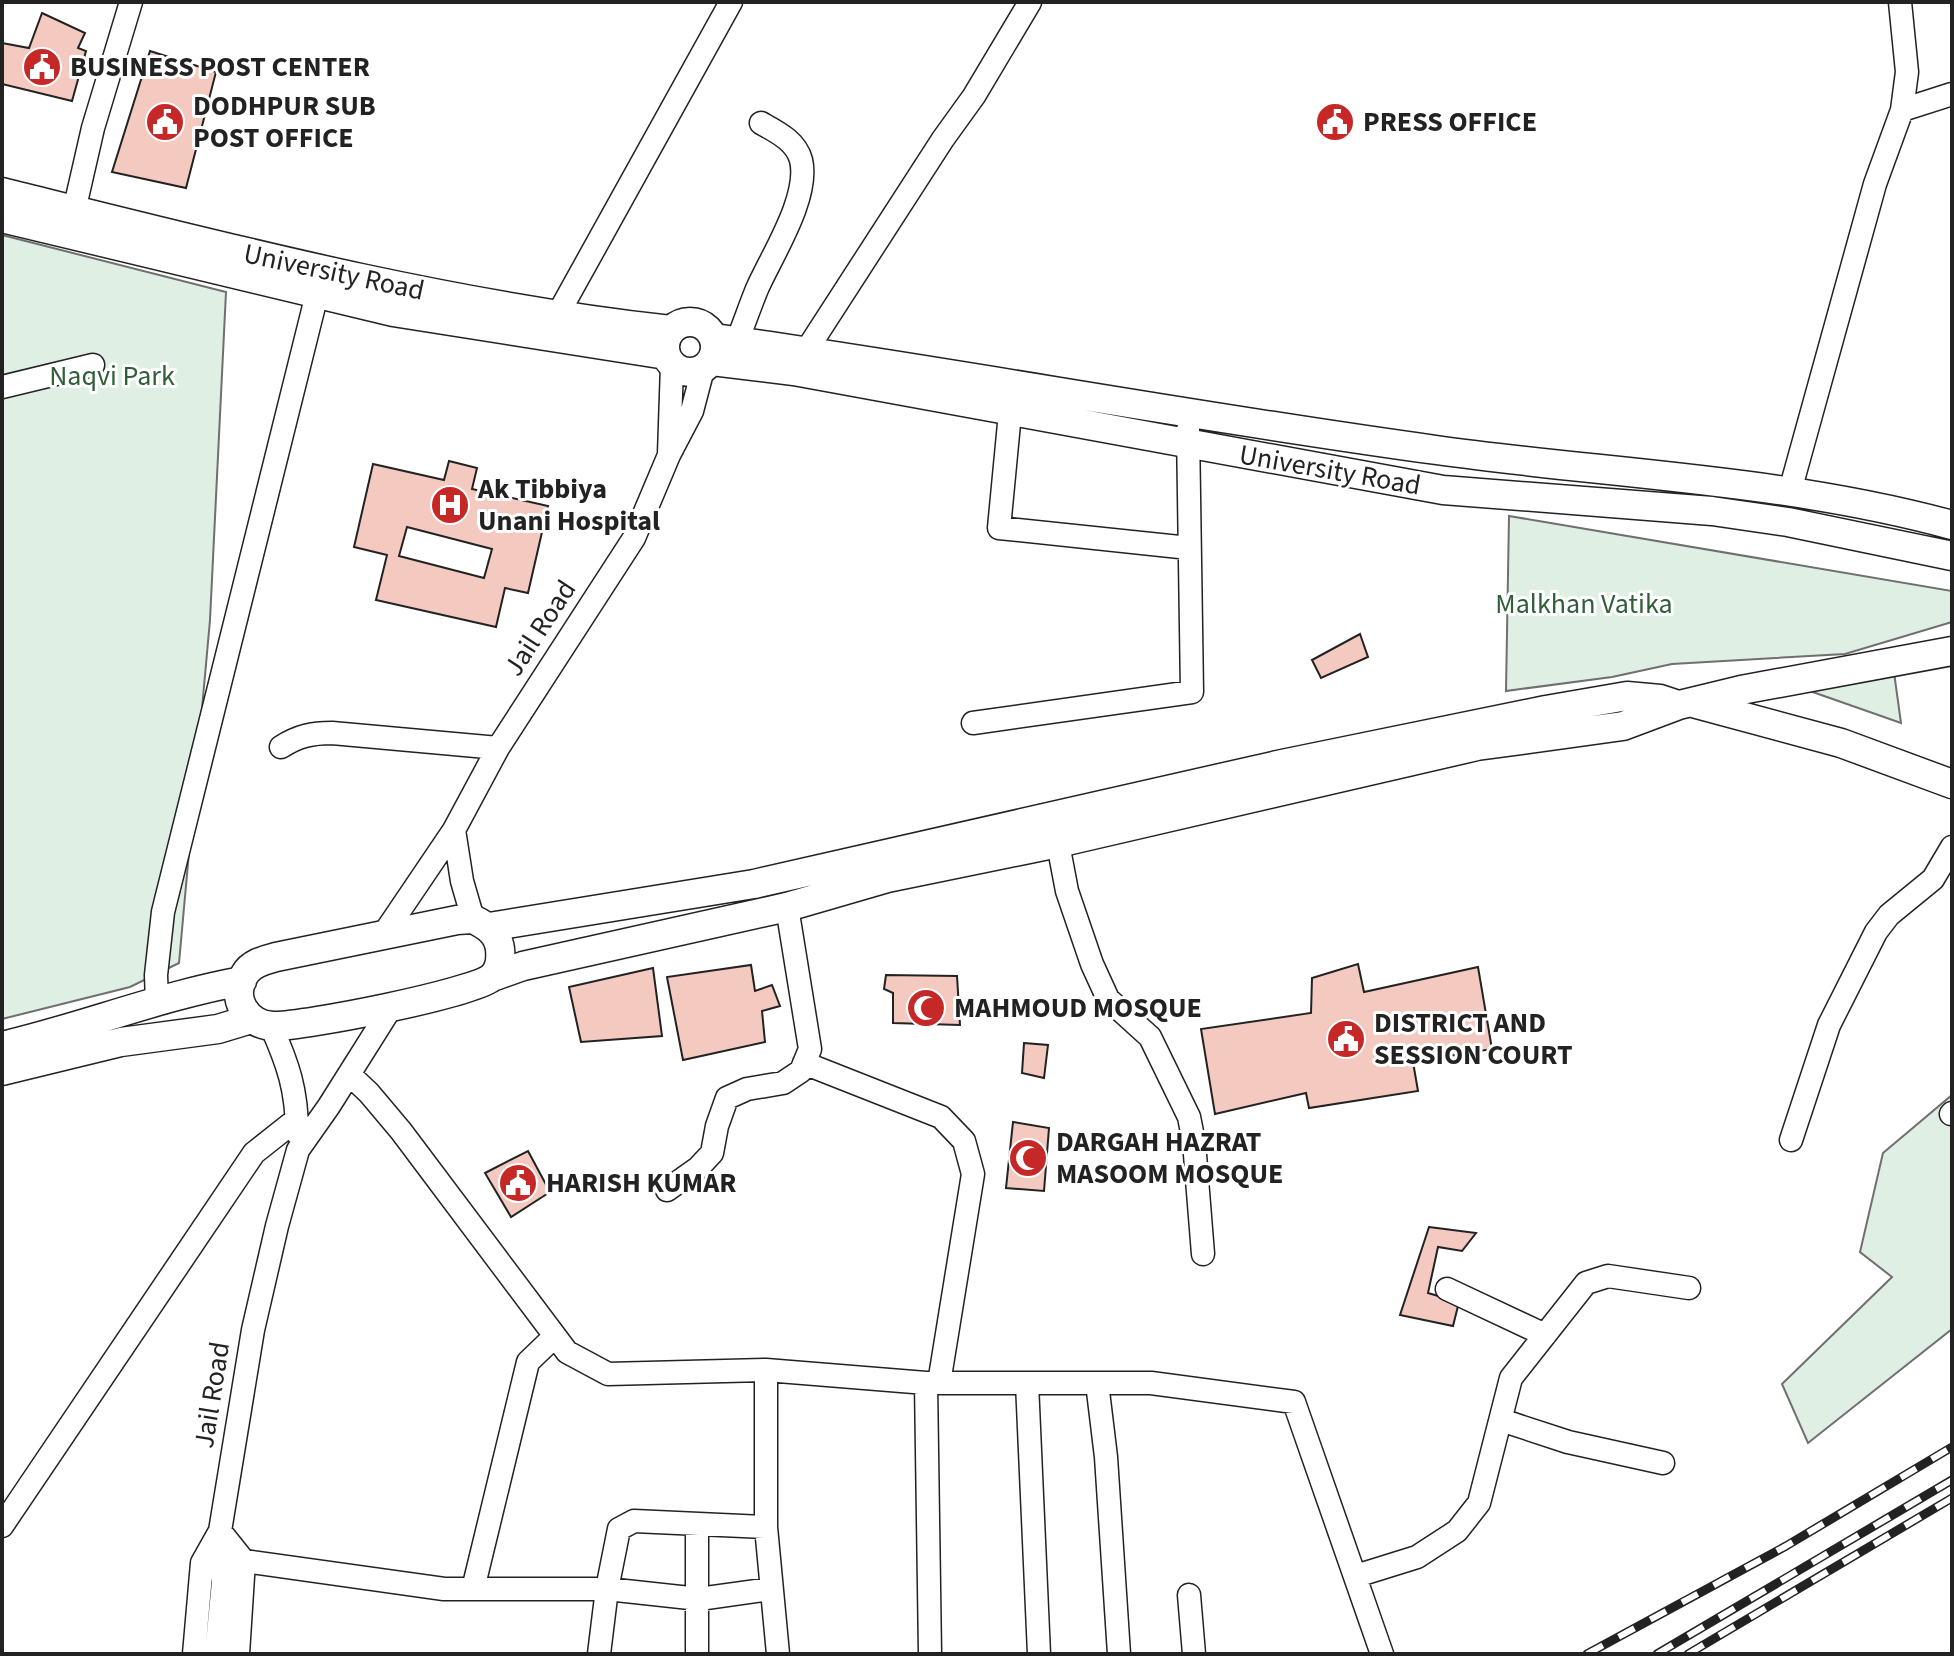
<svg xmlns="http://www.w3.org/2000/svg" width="1954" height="1656" viewBox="0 0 1954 1656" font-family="'Source Sans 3',sans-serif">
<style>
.green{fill:#e0efe3;stroke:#6f6f6f;stroke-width:2}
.building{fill:#f3c9c0;stroke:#222;stroke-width:2;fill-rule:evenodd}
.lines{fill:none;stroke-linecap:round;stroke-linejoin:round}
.minor-casing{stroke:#222;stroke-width:25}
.major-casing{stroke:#222;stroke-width:31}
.minor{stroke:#fff;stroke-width:22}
.major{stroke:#fff;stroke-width:28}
.rail-casing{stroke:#222;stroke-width:9}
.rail{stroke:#fff;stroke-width:6;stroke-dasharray:18;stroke-linecap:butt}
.labels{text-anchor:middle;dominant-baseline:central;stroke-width:6;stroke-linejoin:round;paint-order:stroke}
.poi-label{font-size:28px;font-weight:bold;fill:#222;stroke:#fff;text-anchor:start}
.street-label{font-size:28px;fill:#222;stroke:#fff}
.park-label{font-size:28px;fill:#2f5e38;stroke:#fff}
</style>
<rect width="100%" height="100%" fill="#fff"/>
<path class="green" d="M2,235l224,57 -16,328 -31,343 -49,24 -128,32z
M1509,516l443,75v31l-107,32 -173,10 -60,13 -106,14z
M1893,665l8,58 -94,-33z
M1952,1095v234l-144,114 -26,-59 110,-107 -32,-25 23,-99z"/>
<path class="building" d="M42,13l43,20 -7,15 8,3 -14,50 -70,-17v-41l27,5z
M150,51l66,21 -30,116 -74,-16z
M449,461l28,7 -5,21 76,17 -20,87 -23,-5 -9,39 -120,-27 11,-45 -33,-8 19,-83 71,16zM407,527l85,22 -8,29 -85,-22z
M1360,634l8,23 -47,21 -9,-18z
M1358,964l6,28 114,-25 14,82 -79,13 5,29 -109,17 -3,-15 -91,21 -14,-85 110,-16 1,-35z
M751,965l4,26 17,-6 8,21 -18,5 3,31 -82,18 -16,-83z
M653,968l9,68 -81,6 -12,-55z
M886,975l71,1 3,49 -67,-2v-30l-9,-4z
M1024,1043l24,2 -4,33 -22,-5z
M1013,1122l36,6 -5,63 -38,-3z
M528,1151l22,41 -39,25 -26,-44z
M1429,1227l47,6 -14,18 -24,-4 -10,46 31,9 -6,24 -53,-11z"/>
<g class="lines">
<defs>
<path id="minor" d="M1902,110l50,-16
M74,211l19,-83 38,-126
M558,314l173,-312
M737,341c7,-17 13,-35 20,-52 15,-34 53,-92 44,-129 -5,-19 -24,-28 -40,-37
M806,351l137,-212 31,-43 56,-94
M2,387l91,-22
M1010,413l-11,115 190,20
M669,454l3,-89
M1790,491l85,-307 27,-74 5,-38 -7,-70
M973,723l219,-31 -4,-262
M281,747c17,-11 31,-14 51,-14l166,15
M1055,828l12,63 25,73 16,35 42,38 39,80 5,25 9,112
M454,830l8,51 11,38
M383,935l71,-105 44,-82 136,-210 35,-83 23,-44 11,-42
M157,1002l-1,-27 7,-63 154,-618
M271,1026c17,38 26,64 26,107
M804,1063l137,54 23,24 9,33 -34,209
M350,1075l19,18 32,38 166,221 41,22 158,-4 160,13h225l143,19 88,252
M1951,1114l1,-1
M1791,1140l38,-115 47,-93 13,-17 44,-36 19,-32
M667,1190l31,-22 14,-15 5,-27 10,-28 20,-9 36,-6 18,-12 9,-22 -23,-142
M1447,1289l98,46
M766,1370v157l12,127
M926,1383l4,271
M1027,1383l12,271
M1097,1383l9,74 13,197
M1501,1420l67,22 95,21
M2,1526l252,-373 43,-34
M244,1561l200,28h163l92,10 72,-10
M1356,1576l61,-19 40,-26 22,-28 32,-125 75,-95 22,-7 81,12
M473,1589l55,-227 27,-26
M1189,1595l5,59
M194,1654l8,-91 18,-32 24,30 -6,93
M216,1654l7,-72 -3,-51 33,-201 24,-104 21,-76 31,-44 63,-100
M599,1654l8,-65 12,-60 15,-8 132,6
M697,1654v-130"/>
<path id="major" d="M2,192c221,55 442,113 669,138
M2,218l391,94 273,43
M665 347a25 25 0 1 1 50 0a25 25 0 1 1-50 0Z
M714,338c241,34 480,79 722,112 172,24 347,29 516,75
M712,361l82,10 649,119 269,21 76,11 164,34
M1693,703l148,40 111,41
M473,919c14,7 25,14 27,30 1,10 0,21 -8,28 -17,16 -190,50 -219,49 -26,-1 -44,-28 -28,-52 6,-11 20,-14 31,-17l181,-37z
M489,927l265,-43 528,-120 264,-54 81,-14 33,3 18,6
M495,976l28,-10 264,-59 100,-29 171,-35 419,-97 146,-20 56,-21 62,-15 211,-39
M2,1046c81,-19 158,-50 240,-65
M2,1071l119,-29 97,-13 33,-10"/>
</defs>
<use href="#minor" class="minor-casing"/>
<use href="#major" class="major-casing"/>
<use href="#minor" class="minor"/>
<use href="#major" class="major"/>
<defs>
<path id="rail" d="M1587,1654l199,-108 166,-99
M1657,1654l295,-174
M1688,1654l264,-156"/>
</defs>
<use href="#rail" class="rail-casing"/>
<use href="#rail" class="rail"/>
</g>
<defs>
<symbol id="civic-disc" viewBox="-11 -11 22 22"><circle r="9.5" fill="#c62828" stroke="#fff"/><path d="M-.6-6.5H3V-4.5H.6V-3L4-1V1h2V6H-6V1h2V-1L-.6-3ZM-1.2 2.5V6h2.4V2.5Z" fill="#fff"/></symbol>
<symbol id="hospital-disc" viewBox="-11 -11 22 22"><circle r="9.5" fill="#c62828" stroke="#fff"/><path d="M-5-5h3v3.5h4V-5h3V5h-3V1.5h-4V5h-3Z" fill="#fff"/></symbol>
<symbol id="mosque-disc" viewBox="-11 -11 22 22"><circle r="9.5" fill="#c62828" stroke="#fff"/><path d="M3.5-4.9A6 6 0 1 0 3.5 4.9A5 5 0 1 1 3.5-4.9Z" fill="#fff"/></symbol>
</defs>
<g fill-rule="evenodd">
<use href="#civic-disc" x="20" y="45" width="44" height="44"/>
<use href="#civic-disc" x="143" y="100" width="44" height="44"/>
<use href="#civic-disc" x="1313" y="100" width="44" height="44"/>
<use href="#hospital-disc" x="428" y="483" width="44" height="44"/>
<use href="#mosque-disc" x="904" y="986" width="44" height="44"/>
<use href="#civic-disc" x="1324" y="1017" width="44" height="44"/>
<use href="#mosque-disc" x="1006" y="1136" width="44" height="44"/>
<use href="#civic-disc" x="496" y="1161" width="44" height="44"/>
</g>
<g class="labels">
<g class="poi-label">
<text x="70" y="67">BUSINESS POST CENTER</text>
<text x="193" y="106">DODHPUR SUB<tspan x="193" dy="32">POST OFFICE</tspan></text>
<text x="1363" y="122">PRESS OFFICE</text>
<text x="478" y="489">Ak Tibbiya<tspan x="478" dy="32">Unani Hospital</tspan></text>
<text x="954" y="1008">MAHMOUD MOSQUE</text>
<text x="1374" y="1023">DISTRICT AND<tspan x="1374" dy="32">SESSION COURT</tspan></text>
<text x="1056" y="1142">DARGAH HAZRAT<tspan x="1056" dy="32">MASOOM MOSQUE</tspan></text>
<text x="546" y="1183">HARISH KUMAR</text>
</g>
<g class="street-label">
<text transform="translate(334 272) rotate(12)">University Road</text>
<text transform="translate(1330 470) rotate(10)">University Road</text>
<text transform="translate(540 628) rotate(-57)">Jail Road</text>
<text transform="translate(212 1395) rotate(-81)">Jail Road</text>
</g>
<g class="park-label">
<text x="112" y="376">Naqvi Park</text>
<text x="1584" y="604">Malkhan Vatika</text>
</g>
</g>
<rect width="1954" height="1656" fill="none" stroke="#222222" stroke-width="8"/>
</svg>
